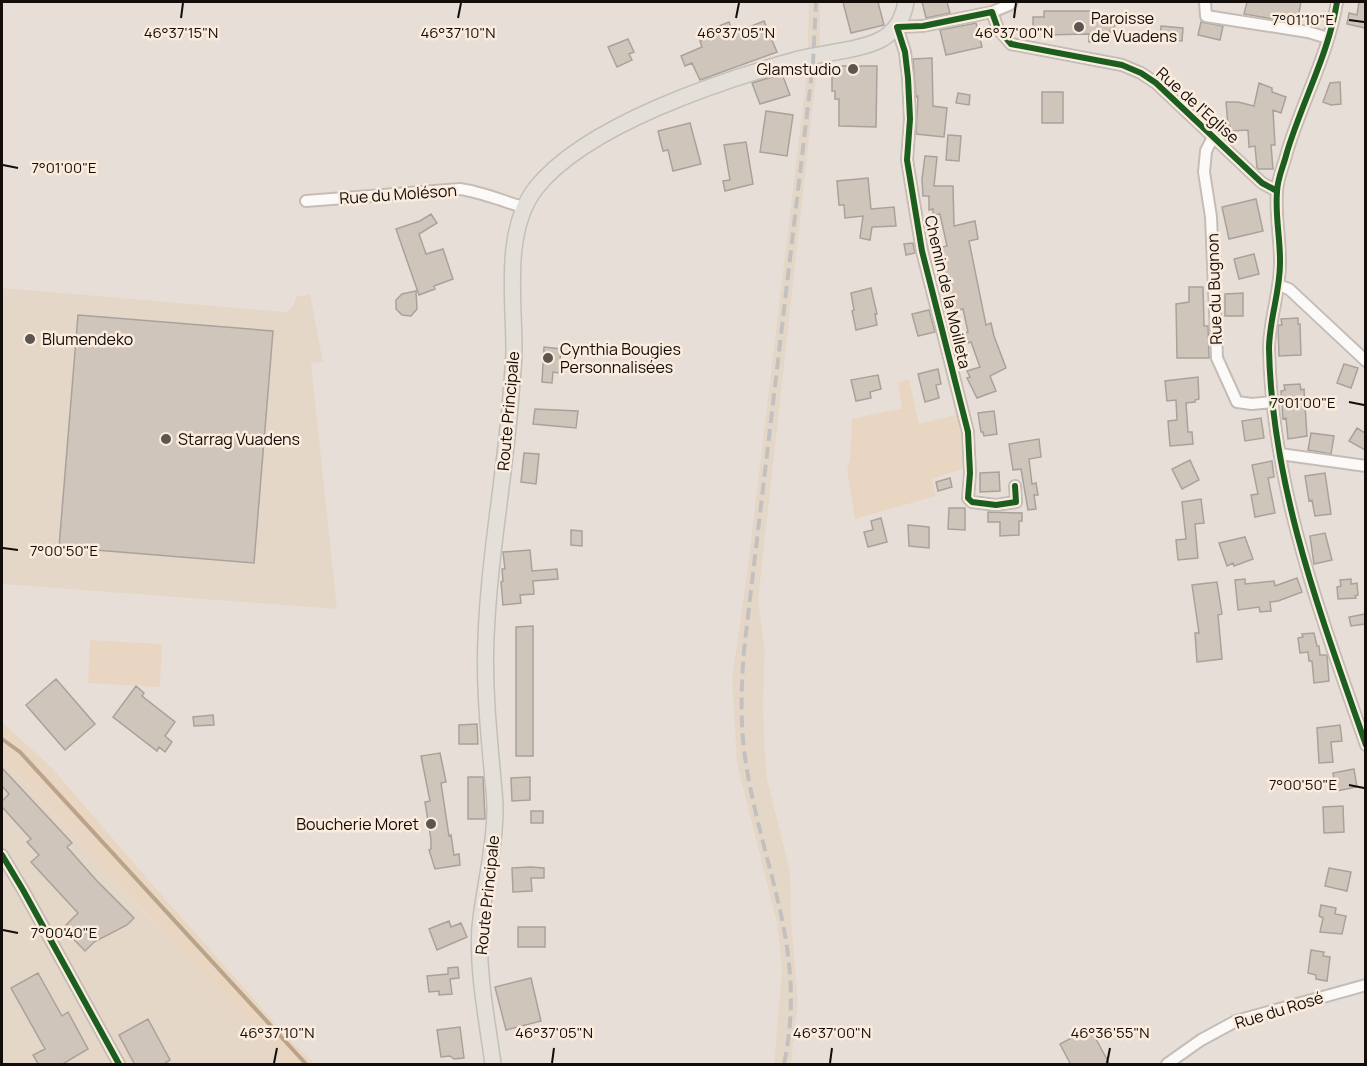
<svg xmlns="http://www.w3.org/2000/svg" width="1367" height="1066" viewBox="0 0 1367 1066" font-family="Manrope,sans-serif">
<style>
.built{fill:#e5d7c7}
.green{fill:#e9d6c2}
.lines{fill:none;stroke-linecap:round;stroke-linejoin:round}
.stream{stroke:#bba389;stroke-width:4}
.building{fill:#cfc5ba;stroke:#a9a29c;stroke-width:1.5}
.minor-casing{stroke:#c4bdb7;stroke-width:14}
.primary-casing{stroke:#c2bfbb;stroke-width:18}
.minor{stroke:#fbfaf9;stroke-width:10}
.primary{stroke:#e4dfd8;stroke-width:15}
.rail{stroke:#c3c1bf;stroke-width:4;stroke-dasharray:12 6;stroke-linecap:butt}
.cycleway-casing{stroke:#fbecdd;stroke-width:10}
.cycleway{stroke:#1b5e20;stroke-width:6}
.ticks{fill:none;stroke:#120d08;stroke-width:2}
.poi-dot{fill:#5d5650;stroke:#fbecdd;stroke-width:2}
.labels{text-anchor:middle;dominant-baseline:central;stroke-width:5;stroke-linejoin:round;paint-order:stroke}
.poi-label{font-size:16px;fill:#120d08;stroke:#fbecdd;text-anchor:start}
.street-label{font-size:16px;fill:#120d08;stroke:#fbecdd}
.ticks-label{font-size:15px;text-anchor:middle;fill:#120d08;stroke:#fbecdd;stroke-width:5;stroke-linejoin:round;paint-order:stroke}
</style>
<rect width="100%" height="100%" fill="#e7dfd7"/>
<path class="built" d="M809,2h11v38l-62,561 7,50 -2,54 2,50 2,24 23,93 1,45 7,85 -7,62h-17l8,-96 -5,-45 -40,-159 -5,-85 15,-105 60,-503z
M3,288l284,24 7,-7 2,-8 14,-3 13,68 -12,1 26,246 -335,-25z
M2,758l89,97 194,209h-283z"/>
<path class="green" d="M909,379l10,45 40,-10 6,54 -33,11 4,17 -81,23 -8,-50 3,-9 2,-41 50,-11 -4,-26z
M90,640l72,4 -2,43 -72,-4z
M2,722l49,45 101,117 139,157 24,23h-30l-283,-306z"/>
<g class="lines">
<path class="stream" d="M2,739l18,13 286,312"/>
</g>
<path class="building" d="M843,2h35l6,23 -33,8z
M922,2h25l3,11 -24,5z
M1247,2h54l-4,21 -53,-9z
M1359,2h6v26l-18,-4 2,-11 8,2z
M1044,11h48v4h18l5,4v7l-5,4v12h-21v-8l-44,1 -1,-6h-11v-12h11z
M764,21l13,31 -77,28 -8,-17 -7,3 -4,-10 21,-9 -2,-6 16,-7 -2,-6 15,-6 5,11z
M1201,22l22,4 -3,14 -22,-5z
M976,23l6,24 -36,8 -6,-25z
M1161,26l22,2 -1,13 -22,-2z
M628,39l6,13 -5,2 3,6 -15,7 -9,-20z
M932,58l1,48 14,2 -3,29 -28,-3 2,-38 -2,1 -3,-38z
M832,66h45l-1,61 -37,-1v-27h-4v-8h-3z
M782,74l8,21 -30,9 -8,-21z
M1340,82l1,22 -10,1 -8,-3 7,-19z
M1259,83l13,5v4l14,5 -5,16 -8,-3 2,35h-4l2,24h-14l-2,-1 -2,-22 -6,1 -1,-17 -17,1 -1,-5h-2l-2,-24h12l16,4z
M1042,92h21v31h-21z
M958,93l12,2 -1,10 -13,-2z
M766,111l27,4 -6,41 -27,-4z
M690,123l11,41 -28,7 -5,-21 -5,1 -5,-20z
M948,135l13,1 -2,25 -13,-1z
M746,142l7,42 -28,7 -2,-10 7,-1 -6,-35z
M925,156l12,1 -3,29h19l1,40 21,-5 3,18 -9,2 17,84 5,-2 3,13 12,32 -16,8 6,15 -19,7 -10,-20 3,-1 -3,-6 13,-4 -9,-25 -14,4 -3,-10 14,-4 -5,-23 -15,4 -7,-34 -2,1 -7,-31 15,-3 -7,-32 -7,1v-6l-4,1v-14h-6l-1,-17z
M868,178l3,31 23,-2 2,19 -24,1 -2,13 -10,-2 3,-22 -18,2 -1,-13h-5l-2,-24z
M1256,199l7,32 -34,8 -7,-32z
M431,214l6,9 -18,11 7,20 17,-5 10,30 -19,7 1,3 -16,6 -23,-66 24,-8z
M913,243l2,10 -9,2 -2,-11z
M1254,254l5,20 -20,5 -5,-20z
M1189,287h14l1,39h4l1,32h-32l-1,-54 13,-2z
M871,288l6,26h-2l2,11 -21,5 -4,-19 2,-1 -3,-17z
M416,291l1,18 -6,7 -9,-1 -6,-6v-9l6,-6z
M1243,293v23h-18v-22z
M929,310l6,22 -17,4 -6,-22z
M78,315l195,16 -19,232 -195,-16z
M1298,318v6h2l1,31 -22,1 -1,-29 1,-2h3l-1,-6z
M544,347l17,2 -2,24 -6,-1 -1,11 -10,-1z
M1344,364l14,4 -7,20 -14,-5z
M938,369l3,15 -5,1 3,13 -14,4 -7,-28z
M878,375l3,14 -11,3 1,6 -15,3 -5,-21z
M1198,377l1,22 -4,1v2l-9,1 2,29h4l1,12 -23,2 -2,-25 9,-1 -1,-20 -9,1 -2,-20z
M1300,384l1,6 3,-1 3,47 -19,3 -2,-21 -3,1 -2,-28 4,-1 -1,-5z
M535,409l43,2 -2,17 -43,-4z
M994,411l3,23 -13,2 -1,-4h-2l-3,-19z
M1261,418l3,20 -19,3 -3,-20z
M1357,428l8,5v17l-16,-9z
M1311,433l23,3 -3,18 -23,-4z
M1039,439l2,18 -12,2 3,25 4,-1 2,12h-4l2,14 -8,1 -7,-41 -8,1 -4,-26z
M524,453l15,1 -3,30 -15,-2z
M1190,460l9,20 -17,9 -10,-20z
M1272,461l2,16 -6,1 7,35 -20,4 -4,-22 7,-1 -6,-29z
M999,472l1,19 -20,1v-19z
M1325,473l6,41 -16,2 -3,-16 -3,1 -4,-25z
M950,478l2,9 -14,4 -2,-9z
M1201,499l3,24 -9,1 3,34 -20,2 -2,-20 10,-1 -4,-37z
M949,508h16v22l-17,-1z
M988,512l34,1v8h-3v14l-19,1v-14h-12z
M881,518l6,24 -19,5 -4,-15 9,-2 -2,-9z
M908,525l21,2v21l-20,-2z
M571,530l11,1v15l-11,-1z
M1325,533l7,27 -18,4 -4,-28z
M1245,537l8,22 -19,7 -1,-3 -6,3 -8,-23z
M530,550l2,21 25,-2 1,10 -25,2 1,13 -14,1 1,8 -18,2 -2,-23 2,-1 -1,-12h3l-2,-17z
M1297,578l5,14 -24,9 -8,1 1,9 -11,1 -1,-5 -21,3 -3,-30 10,-1v5l29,-3 1,5z
M1351,579v5l6,-1 1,12 -3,1 1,2 -18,1 -1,-12 4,-1 -1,-6z
M1217,582l5,32 -4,1 4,44 -25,3 -2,-29h4l-7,-48z
M1365,614v10l-14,2 -2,-9z
M533,626v130h-17v-129z
M1314,633l3,13h2l1,9h7l2,26 -15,2 -2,-22h-3l-1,-9 -8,1 -2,-15 5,-1 -1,-3z
M56,679l39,45 -30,26 -39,-45z
M136,686l8,7 -2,3 33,26 -10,14 7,6 -7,10 -6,-5 -2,4 -44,-34z
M213,715l1,10 -20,1 -1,-9z
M477,724l1,20h-19v-19z
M1340,725l2,16 -11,1 2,20 -14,1 -2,-35z
M440,753l6,29 -5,1 8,53 2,-1 3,20 5,-1 1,11 -25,4 -6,-19 2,-1v-9l-6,-38 5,-1 -9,-45z
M2,768l70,75 -5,4 30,34 37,37 -7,7 -33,17 -9,9 -22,-23 15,-15 -47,-51 8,-7 -12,-13 4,-3 -29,-32v-6l7,-7 -7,-8z
M1354,769l3,18 -21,4 -3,-18z
M468,777h15l2,42h-17z
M530,777v23l-18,1 -1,-23z
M1343,806l1,26 -20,1 -1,-26z
M531,811h12v12h-12z
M531,867l13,1v10h-13l1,13 -19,1 -1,-24z
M1329,868l22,4 -4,19 -22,-5z
M1321,905l15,3 -1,6 11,2 -4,18 -22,-2 3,-14 -4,-2z
M449,921l2,6 10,-4 6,14 -30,13 -8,-21z
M518,927h27v20h-27z
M1311,950l13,2 -1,4 7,1 -3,24 -11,-2v-4l-8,-2z
M458,967l1,11 -9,1 2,15 -13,1v-4l-10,1 -2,-16 21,-2v-6z
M38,973l24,43 6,-4 20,37 -27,16h-22l-6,-10 12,-6 -34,-61z
M531,978l10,43 -35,9 -11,-43z
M148,1019l22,41 -8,5h-27l-16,-30z
M460,1027l4,31 -10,1 -4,-3 -9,1 -4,-27z
M1090,1028l20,37h-39l-11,-21z"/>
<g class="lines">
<defs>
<path id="minor" d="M1205,2l1,14 102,16 20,6
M1337,2c-8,51 -35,100 -50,150 -3,13 -10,27 -10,40 -2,22 3,45 3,68 1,30 -11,59 -11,89 3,139 52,267 97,396
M992,12l17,-7 3,-3
M1213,137l-7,14 -2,21 7,45 6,141 20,44 15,2 21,-2
M306,201l154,-12c22,3 42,12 63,18
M1278,285l11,4 77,72
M1280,454l86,12
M1015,486l1,16 -20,3 -24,-3 -4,-4 2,-25 -2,-41 -46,-181 -15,-91 3,-41 -2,-41 -3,-26 -8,-25 26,-1 69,-14 6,17 13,15 111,21 19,8 15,10 106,100 15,8
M2,855l21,35 96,174
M1167,1064l34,-24 35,-19 130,-36"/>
<path id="primary" d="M493,1064c-6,-45 -16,-92 -13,-137 4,-40 15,-78 15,-118 0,-13 -2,-26 -3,-40 -4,-43 -8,-88 -6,-131 3,-82 19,-162 25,-243 1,-16 3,-31 3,-46 0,-50 -11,-119 22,-161 50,-63 186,-108 263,-129 24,-6 63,-9 83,-20 15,-9 21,-21 24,-37"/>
</defs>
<use href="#minor" class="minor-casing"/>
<use href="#primary" class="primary-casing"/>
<use href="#minor" class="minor"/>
<use href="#primary" class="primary"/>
<path class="rail" d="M784,1064c24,-113 -21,-193 -38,-300 -6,-38 -5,-75 -2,-114l69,-587 3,-61"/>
<defs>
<path id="cycleway" d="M1337,2c-8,51 -35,100 -50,150 -3,13 -10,27 -10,40 -2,22 3,45 3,68 1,30 -11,59 -11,89 3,139 52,267 97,396
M1015,486l1,16 -20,3 -24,-3 -4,-4 2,-25 -2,-41 -46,-181 -15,-91 3,-41 -2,-41 -3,-26 -8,-25 26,-1 69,-14 6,17 13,15 111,21 19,8 15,10 106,100 15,8
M2,855l21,35 96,174"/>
</defs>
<use href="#cycleway" class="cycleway-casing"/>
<use href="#cycleway" class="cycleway"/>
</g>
<path class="ticks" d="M181,18l2,-15M458,18l3,-15M736,18l3,-15M1014,18l2,-15M1349,20l15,2M3,165l15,3M1349,402l15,3M3,548l15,2M1349,785l15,3M3,930l15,3M274,1063l3,-15M552,1063l2,-15M830,1063l2,-15M1107,1063l3,-15"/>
<g class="poi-dot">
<circle cx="1079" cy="27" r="6"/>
<circle cx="853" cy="69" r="6"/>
<circle cx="30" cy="339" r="6"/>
<circle cx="548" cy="358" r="6"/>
<circle cx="166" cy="439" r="6"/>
<circle cx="431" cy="824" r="6"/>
</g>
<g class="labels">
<g class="poi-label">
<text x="1091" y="18">Paroisse<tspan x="1091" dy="18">de Vuadens</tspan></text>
<text x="841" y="69" text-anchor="end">Glamstudio</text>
<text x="42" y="339">Blumendeko</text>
<text x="560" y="349">Cynthia Bougies<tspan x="560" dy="18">Personnalisées</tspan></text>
<text x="178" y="439">Starrag Vuadens</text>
<text x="419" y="824" text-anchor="end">Boucherie Moret</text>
</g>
<g class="street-label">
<text transform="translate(1198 105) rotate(42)">Rue de l'Eglise</text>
<text transform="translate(398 194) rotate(-4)">Rue du Moléson</text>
<text transform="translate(1214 289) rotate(-92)">Rue du Bugnon</text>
<text transform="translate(948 292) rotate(77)">Chemin de la Moilleta</text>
<text transform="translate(508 411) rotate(-85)">Route Principale</text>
<text transform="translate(487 895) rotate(-84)">Route Principale</text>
<text transform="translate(1279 1010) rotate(-17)">Rue du Rosé</text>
</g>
</g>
<g class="ticks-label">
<text x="1303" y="25">7°01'10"E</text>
<text x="181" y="38">46°37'15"N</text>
<text x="458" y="38">46°37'10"N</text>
<text x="736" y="38">46°37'05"N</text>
<text x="1014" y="38">46°37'00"N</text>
<text x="64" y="173">7°01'00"E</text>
<text x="1303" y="408">7°01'00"E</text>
<text x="64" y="556">7°00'50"E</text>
<text x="1303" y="790">7°00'50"E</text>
<text x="64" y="938">7°00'40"E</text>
<text x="277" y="1038">46°37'10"N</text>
<text x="554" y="1038">46°37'05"N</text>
<text x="832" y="1038">46°37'00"N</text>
<text x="1110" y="1038">46°36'55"N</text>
</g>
<rect width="1367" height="1066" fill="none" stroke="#120d08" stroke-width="6"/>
</svg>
